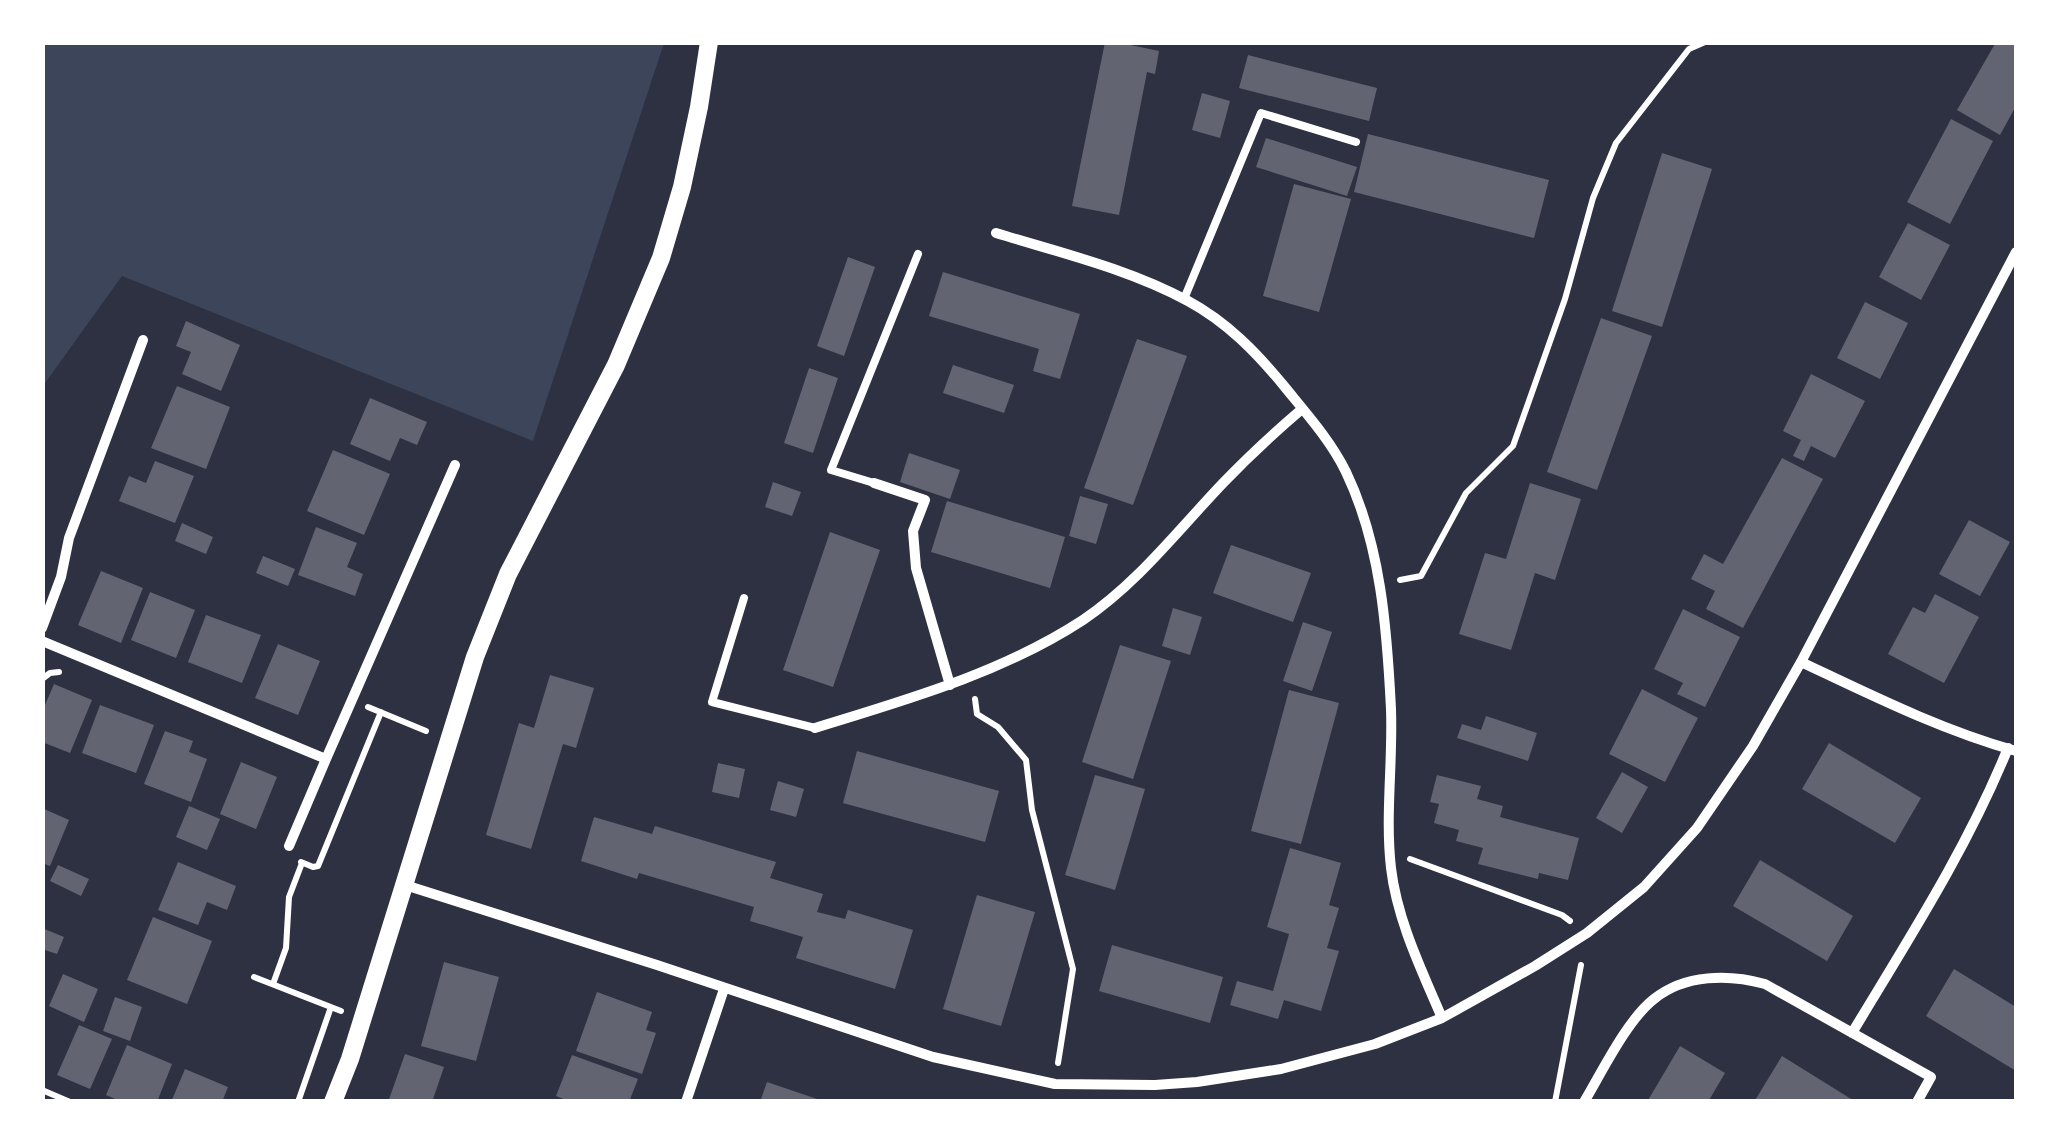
<svg xmlns="http://www.w3.org/2000/svg" width="2059" height="1144" viewBox="0 0 2059 1144" font-family="'Sofia Sans Condensed',sans-serif">
<style>
.green{fill:#3c4559}
.building{fill:#626471}
.lines{fill:none;stroke-linecap:round;stroke-linejoin:round}
.path{stroke:#fff;stroke-width:6}
.service{stroke:#fff;stroke-width:8}
.minor{stroke:#fff;stroke-width:10}
.tertiary{stroke:#fff;stroke-width:18}
</style>
<rect width="100%" height="100%" fill="#2d3142"/>
<path class="green" d="M43,42l621,1 -131,398 -411,-165 -79,110z"/>
<path class="building" d="M1105,42h11l43,9 -4,23 -8,-2 -28,143 -47,-9z
M1996,42h20v64l-16,29 -43,-25z
M1248,55l129,33 -8,33 -130,-33z
M1202,93l28,8 -10,37 -28,-8z
M1951,119l42,22 -43,83 -43,-22z
M1368,134l181,46 -15,58 -180,-46z
M1266,138l91,29 -10,29 -91,-29z
M1662,153l50,16 -50,158 -50,-16z
M1294,184l57,15 -32,113 -56,-16z
M1908,223l42,22 -29,55 -42,-23z
M848,257l27,10 -31,89 -27,-10z
M943,272l137,42 -20,65 -27,-8 6,-22 -110,-33z
M1865,302l43,21 -28,56 -43,-21z
M1601,318l51,18 -55,154 -50,-18z
M186,321l54,24 -19,46 -39,-17 9,-22 -15,-6z
M1137,339l50,17 -54,149 -49,-17z
M953,365l61,20 -10,28 -61,-20z
M809,368l29,10 -25,75 -29,-10z
M1811,374l54,27 -30,57 -24,-12 -7,15 -11,-5 8,-16 -18,-9z
M177,386l53,21 -24,62 -55,-21z
M370,398l57,24 -10,23 -17,-7 -10,23 -40,-17z
M333,450l57,24 -26,61 -57,-24z
M909,453l51,17 -10,29 -50,-17z
M1782,458l41,21 -80,149 -37,-19 9,-18 -24,-12 13,-25 19,10z
M155,461l39,15 -19,47 -56,-22 10,-25 17,7z
M773,482l28,10 -9,24 -27,-9z
M1530,483l51,16 -26,81 -20,-7 -24,77 -52,-16 26,-81 21,6z
M1080,496l28,8 -12,40 -27,-8z
M947,501l118,36 -15,51 -119,-36z
M1969,520l41,22 -30,54 -41,-22z
M182,523l31,14 -7,17 -31,-13z
M316,527l41,16 -10,24 16,7 -8,22 -57,-21z
M830,532l50,18 -47,137 -50,-17z
M1231,545l80,28 -18,49 -80,-29z
M263,556l32,13 -7,17 -32,-13z
M101,571l42,17 -22,55 -43,-18z
M150,592l45,18 -19,48 -45,-18z
M1935,594l44,23 -35,66 -56,-29 25,-47 12,6z
M1173,608l29,9 -12,38 -28,-9z
M1683,609l57,28 -35,70 -28,-13 6,-11 -29,-14z
M206,615l55,20 -19,48 -54,-21z
M1303,622l29,10 -20,59 -29,-10z
M278,644l42,17 -22,54 -43,-17z
M1120,645l51,16 -38,118 -51,-17z
M550,675l44,13 -18,60 -13,-4 -32,105 -45,-14 33,-112 15,5z
M54,684l38,16 -22,53 -28,-11v-30z
M1642,689l56,29 -33,64 -56,-28z
M1289,690l50,13 -38,141 -50,-13z
M100,705l54,20 -18,48 -54,-20z
M1486,716l51,17 -9,28 -71,-23 5,-14 19,6z
M165,731l28,10 -4,11 18,7 -16,43 -47,-18z
M1829,743l92,55 -26,45 -93,-54z
M857,751l142,40 -14,51 -142,-39z
M241,762l36,15 -21,52 -36,-15z
M718,763l27,6 -6,29 -27,-6z
M1622,772l26,15 -26,46 -26,-15z
M1095,775l50,14 -30,101 -50,-15z
M1437,775l44,11 -4,13 26,7 -3,11 79,21 -11,42 -29,-7 -1,6 -60,-15 5,-16 -27,-7 3,-11 -25,-7 5,-19 -9,-2z
M778,781l26,8 -8,28 -26,-7z
M189,806l31,13 -13,31 -31,-13z
M42,808l27,12 -19,46 -8,-3z
M594,817l58,17 3,-8 121,36 -6,16 53,16 -6,18 28,7 3,-9 65,20 -18,59 -99,-31 7,-21 -53,-16 4,-14 -115,-34 -2,6 -56,-18z
M1290,848l51,15 -12,42 10,3 -12,40 12,3 -18,60 -37,-11 -6,19 -48,-14 7,-24 36,10 16,-57 -22,-7z
M1760,860l93,56 -26,45 -94,-55z
M178,862l58,24 -9,24 -20,-8 -9,23 -40,-15z
M58,865l31,14 -8,17 -31,-15z
M977,895l58,17 -34,114 -58,-17z
M153,917l59,24 -25,63 -60,-24z
M42,928l22,9 -7,17 -15,-5z
M1112,945l111,32 -13,46 -111,-32z
M444,962l55,15 -23,84 -55,-15z
M1954,969l62,38v64l-90,-55z
M63,974l35,15 -14,33 -35,-16z
M597,992l55,20 -6,18 10,3 -14,41 -66,-23z
M115,997l27,10 -12,34 -27,-10z
M79,1025l33,14 -22,50 -33,-14z
M127,1045l45,19 -15,38h-35l-16,-7z
M1680,1046l45,27 -17,29h-61z
M405,1054l39,13 -12,35h-44z
M572,1055l66,24 -9,23h-58l-15,-6z
M1782,1056l74,46h-102z
M185,1069l43,18 -6,15h-51z
M767,1082l56,19v1h-63z"/>
<g class="lines">
<path class="path" d="M1400,580l21,-4 45,-83 47,-47 52,-147 28,-101 23,-55 73,-94 16,-7
M42,679l8,-6 9,-1
M975,699l2,15 21,13 28,33 6,50 41,159 -15,94
M368,707l58,24
M1410,859l152,56 8,6
M301,862l12,5 5,-1 63,-154
M254,977l87,34
M273,984l13,-36 3,-51 13,-34
M42,1090l28,12
M298,1102l33,-95
M1555,1102l26,-137"/>
<path class="service" d="M1184,299l77,-186 95,29
M874,483l-43,-13 87,-216
M744,598l-32,104 103,26"/>
<path class="minor" d="M996,233c65,20 133,36 192,68 39,21 69,52 96,85 22,27 47,55 62,86 35,73 41,157 45,237 2,53 -6,107 0,159 6,52 31,103 51,150
M874,483l51,17 -12,31 3,37 34,117
M42,628l19,-51 8,-39 74,-198
M42,641l284,118 129,-294
M1801,662c70,33 140,68 215,89
M815,728c91,-28 187,-55 268,-108 55,-37 96,-91 141,-138 25,-26 51,-50 78,-73
M289,846l37,-87
M405,885l252,80 276,92 122,27 100,1 42,-3 84,-13 94,-25 67,-26 93,-52 52,-33 57,-46 53,-59 56,-82 48,-84 215,-410
M1852,1033c56,-93 115,-184 156,-285
M686,1102l38,-113
M1584,1102c18,-30 43,-82 70,-103 31,-25 75,-25 111,-15l166,93 -14,25"/>
<path class="tertiary" d="M333,1102l17,-43 125,-402 33,-83 108,-209 45,-107 21,-71 17,-80 10,-65"/>
</g>
<rect width="2059" height="1144" fill="none" stroke="#ffffff" stroke-width="90"/>
</svg>
